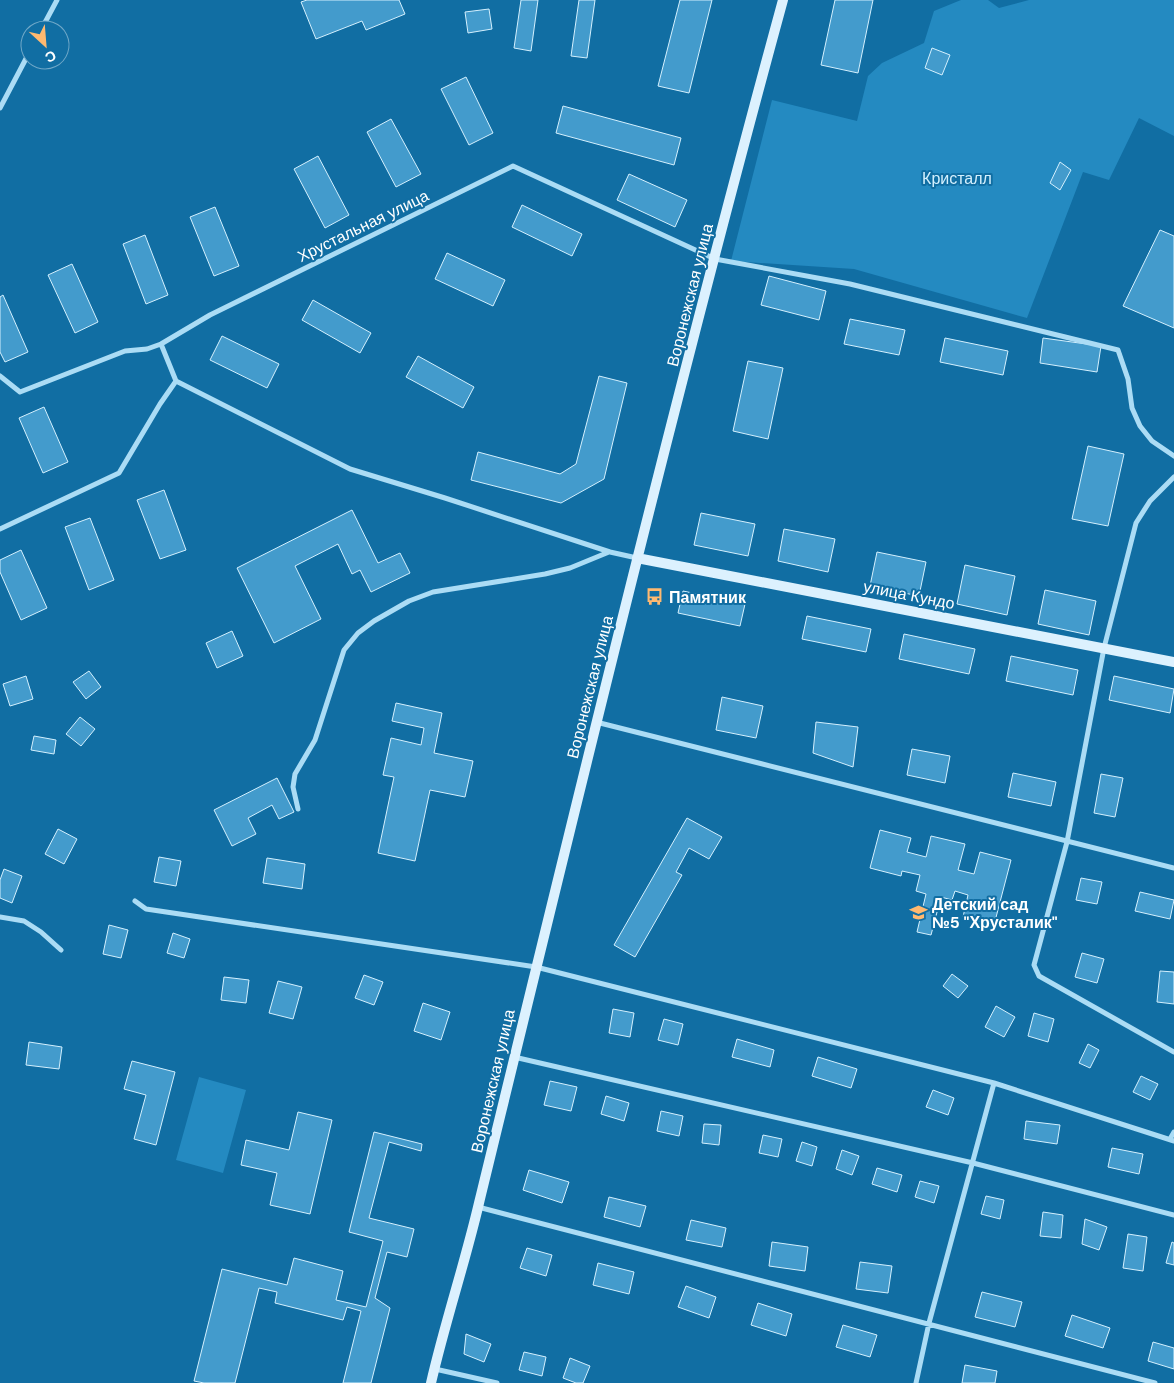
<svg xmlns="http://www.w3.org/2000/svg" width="1174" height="1383" viewBox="0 0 1174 1383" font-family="'DM Sans',sans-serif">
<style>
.green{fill:#248ac1}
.building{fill:#439bcc;stroke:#d4f0fe}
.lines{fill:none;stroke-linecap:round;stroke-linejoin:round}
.street{stroke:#abdcf5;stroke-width:5}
.secondary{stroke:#dcf1fe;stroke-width:10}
.labels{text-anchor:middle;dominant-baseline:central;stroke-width:4;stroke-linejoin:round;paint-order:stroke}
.park-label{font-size:16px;fill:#d4f0fe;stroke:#116ea3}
.street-label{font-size:16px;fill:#fff;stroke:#116ea3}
.poi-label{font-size:16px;font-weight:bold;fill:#fff;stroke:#116ea3;text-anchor:start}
</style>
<rect width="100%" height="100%" fill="#116ea3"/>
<path class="green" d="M961,0h27l11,8 30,-8h145v136l-35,-18 -30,62 -26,-8 -56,146 -173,-49 -123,-8 41,-161 85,21 11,-45 14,-13 42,-20 10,-32z
M199,1077l47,13 -23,83 -47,-13z"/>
<path class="building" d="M307,0h92l6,14 -39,16 -4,-9 -46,18 -15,-37z
M521,0h17l-7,51 -17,-3z
M579,0h16l-8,58 -16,-2z
M680,0h32l-23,93 -31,-7z
M835,0h38l-15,73 -37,-8z
M489,9l3,20 -24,4 -3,-21z
M932,48l18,7 -8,20 -17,-7z
M466,77l27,56 -24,12 -28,-56z
M563,106l118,32 -7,27 -118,-32z
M391,119l30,55 -25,13 -29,-55z
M318,156l31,59 -24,13 -31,-59z
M1060,162l11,8 -11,20 -10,-7z
M629,174l58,26 -12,27 -58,-27z
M522,205l60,29 -10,22 -60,-29z
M215,207l24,59 -25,10 -24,-59z
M1160,230l14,6v92l-51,-22z
M145,235l23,60 -22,9 -23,-60z
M447,253l58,27 -12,26 -58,-27z
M72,264l26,58 -23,11 -27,-58z
M769,276l57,15 -7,29 -58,-15z
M3,295l25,57 -23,10 -5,-10v-55z
M313,300l58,33 -11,20 -58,-33z
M850,319l55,11 -6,25 -55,-11z
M222,336l57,28 -12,24 -57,-28z
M945,338l63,13 -5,24 -63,-13z
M1043,338l58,8 -4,26 -57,-9z
M418,356l56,31 -11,21 -57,-31z
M748,361l35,7 -15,71 -35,-8z
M599,376l28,7 -23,96 -43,24 -90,-23 7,-28 82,22 16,-10z
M44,407l24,55 -25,11 -24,-55z
M1088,446l36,8 -16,72 -36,-7z
M164,490l22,60 -26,9 -23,-59z
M352,510l26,53 22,-10 10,20 -39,19 -11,-22 -8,4 -14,-30 -43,22 26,53 -47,24 -37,-75z
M701,513l54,11 -7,32 -54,-11z
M90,518l24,62 -25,10 -24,-63z
M784,529l51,10 -7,33 -50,-11z
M21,550l26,58 -26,12 -21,-48v-12z
M877,552l49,10 -7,34 -49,-10z
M965,565l50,11 -8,39 -50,-11z
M1045,590l51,11 -7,34 -51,-11z
M683,591l62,13 -5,22 -62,-13z
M807,616l64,13 -5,23 -64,-13z
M232,631l11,25 -26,12 -11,-25z
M904,634l71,15 -6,25 -70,-15z
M1011,656l67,14 -5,25 -67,-14z
M89,671l12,16 -15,12 -13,-17z
M26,676l7,23 -23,7 -7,-22z
M1114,676l60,13 -4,24 -61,-13z
M722,697l41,9 -7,32 -40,-8z
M396,703l46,10 -8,40 39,8 -8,36 -35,-7 -15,71 -37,-8 16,-76 -11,-2 8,-37 30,7 3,-17 -32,-7z
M80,717l15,12 -14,17 -15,-12z
M816,722l42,5 -5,40 -40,-14z
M34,736l22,4 -2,14 -23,-4z
M912,749l38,7 -5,27 -38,-8z
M1013,773l43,9 -5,24 -43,-9z
M1101,774l22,4 -8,39 -21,-4z
M277,778l17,34 -15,7 -7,-14 -24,13 8,16 -24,12 -18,-36z
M687,818l35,19 -13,22 -20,-11 -13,24 6,3 -47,82 -21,-12z
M58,829l19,10 -13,25 -19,-10z
M880,830l31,8 -4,14 19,5 5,-21 34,8 -7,26 16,4 6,-22 31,8 -17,65 -31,-8 5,-22 -13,-4 -3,9 -11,-3 -10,38 -14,-3 9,-38 -10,-3 4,-16 -18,-4 -1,5 -31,-8z
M159,857l22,4 -5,25 -22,-4z
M267,858l38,6 -3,25 -39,-6z
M4,869l18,7 -10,27 -12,-5v-18z
M1081,878l21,4 -5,22 -21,-4z
M1140,892l34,8 -4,19 -35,-8z
M109,925l19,5 -7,28 -18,-4z
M173,933l17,6 -6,19 -17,-5z
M1082,953l22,6 -7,24 -22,-6z
M1160,971l14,1v32l-17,-2z
M952,974l16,12 -10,12 -15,-12z
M364,975l19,7 -9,23 -19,-7z
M224,977l25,3 -3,23 -25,-3z
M278,981l24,6 -9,32 -24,-6z
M423,1003l27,9 -9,28 -27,-9z
M996,1006l19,11 -11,20 -19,-10z
M613,1009l21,4 -4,24 -21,-4z
M1034,1013l20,6 -6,23 -20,-6z
M664,1019l19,5 -5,21 -20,-5z
M737,1039l37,11 -4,17 -38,-10z
M29,1042l33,5 -3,22 -33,-4z
M1088,1044l11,6 -9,18 -11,-5z
M818,1057l39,12 -6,19 -39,-12z
M132,1061l43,11 -19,73 -22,-6 12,-44 -22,-6z
M1141,1076l17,8 -8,16 -17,-8z
M550,1081l27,6 -6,24 -27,-6z
M933,1090l21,8 -6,17 -22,-8z
M606,1096l23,7 -5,18 -23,-7z
M661,1111l22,5 -4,20 -22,-5z
M298,1112l34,8 -22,94 -40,-9 7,-32 -36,-8 5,-25 43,10z
M1026,1121l34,4 -3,19 -33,-5z
M704,1124l17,1 -2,20 -17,-2z
M374,1132l48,12 -1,7 -32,-9 -20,76 45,11 -7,28 -20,-5 -12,46 15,10 -19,75h-28l18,-72 -14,-4 -4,13 -68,-17 2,-11 -18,-4 -24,95h-31l-10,-2 28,-112 65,16 7,-27 49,13 -7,29 30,7 17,-66 -34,-9z
M763,1135l19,4 -4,18 -19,-4z
M802,1142l15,5 -5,19 -16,-5z
M1112,1148l31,6 -4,20 -31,-7z
M842,1150l17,6 -7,19 -16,-6z
M877,1168l25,7 -5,17 -25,-8z
M529,1170l40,12 -7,21 -39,-13z
M920,1181l19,5 -5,17 -19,-6z
M986,1196l18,4 -4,19 -19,-5z
M609,1197l37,9 -6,21 -36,-10z
M1043,1212l20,3 -2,23 -21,-2z
M1085,1219l22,8 -8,23 -17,-6z
M691,1220l35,8 -4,19 -36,-7z
M1128,1234l19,3 -4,34 -20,-3z
M772,1242l36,5 -3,24 -36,-5z
M1172,1242l2,1v22l-8,-2z
M527,1248l25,7 -6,21 -26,-8z
M860,1262l32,4 -4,27 -32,-4z
M598,1263l36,9 -5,22 -36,-9z
M686,1286l30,11 -7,21 -31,-11z
M982,1292l40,10 -7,25 -40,-10z
M758,1303l34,11 -6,22 -35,-11z
M1072,1315l38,13 -7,20 -38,-12z
M843,1325l34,10 -7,22 -34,-10z
M466,1334l25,10 -7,18 -20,-8z
M1153,1342l21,6v21l-26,-8z
M524,1352l22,5 -4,19 -23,-6z
M570,1358l20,8 -7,17h-7l-13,-5z
M965,1365l32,6 -2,12h-33z"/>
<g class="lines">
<path class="street" d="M41,30l16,-30
M0,108l30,-57
M161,344l15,37 174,88 95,29 165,54 27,6
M0,376l20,16 105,-41 22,-2 14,-5 49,-29 303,-149 202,93 135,25 268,66 10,29 4,29 8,18 12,15 22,15
M1174,477l-24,24 -14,22 -32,125 -37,194 -33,123 5,11 135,76
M0,529l119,-56 41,-69 16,-23
M596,722l578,146
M298,809l-5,-22 2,-13 20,-34 29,-90 14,-17 16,-12 35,-20 24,-9 112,-18 25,-6 39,-16
M135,901l11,8 390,58 458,116 -65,240 -13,60
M0,917l24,4 17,11 20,18
M514,1057l459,106 201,52
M994,1083l180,58
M1170,1139l4,-7
M478,1207l677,176
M435,1369l62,14"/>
<path class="secondary" d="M637,558l537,104
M431,1383c14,-61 34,-120 48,-180 98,-402 195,-804 304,-1203"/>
</g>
<defs>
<symbol id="bus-bare" viewBox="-9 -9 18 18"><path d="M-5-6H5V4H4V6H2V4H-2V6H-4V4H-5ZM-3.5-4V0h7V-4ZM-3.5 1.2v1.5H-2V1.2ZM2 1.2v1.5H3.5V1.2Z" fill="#ffb970" stroke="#116ea3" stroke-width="2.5" paint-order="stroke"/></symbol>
<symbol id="school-bare" viewBox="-9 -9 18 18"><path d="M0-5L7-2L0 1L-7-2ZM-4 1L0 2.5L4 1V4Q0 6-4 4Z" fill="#ffb970" stroke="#116ea3" stroke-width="2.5" paint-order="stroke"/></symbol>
</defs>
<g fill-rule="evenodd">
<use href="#bus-bare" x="642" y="584" width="25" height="25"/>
<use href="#school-bare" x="906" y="900" width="25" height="25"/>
</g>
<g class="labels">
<g class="park-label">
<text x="957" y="178">Кристалл</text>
</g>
<g class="street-label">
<text transform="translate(363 226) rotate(-26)">Хрустальная улица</text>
<text transform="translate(690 295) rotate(-76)">Воронежская улица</text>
<text transform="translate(909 595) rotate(11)">улица Кундо</text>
<text transform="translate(590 687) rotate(-76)">Воронежская улица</text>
<text transform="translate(493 1081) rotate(-77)">Воронежская улица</text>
</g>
<g class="poi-label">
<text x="669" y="597">Памятник</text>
<text x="932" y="904">Детский сад<tspan x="932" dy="18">№5 "Хрусталик"</tspan></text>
</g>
</g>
<g transform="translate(45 45) rotate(154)"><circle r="24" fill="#116ea3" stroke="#70a8c8"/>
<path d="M0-4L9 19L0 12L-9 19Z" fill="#ffb970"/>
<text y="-8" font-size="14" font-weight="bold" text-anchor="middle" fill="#ffffff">С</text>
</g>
</svg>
